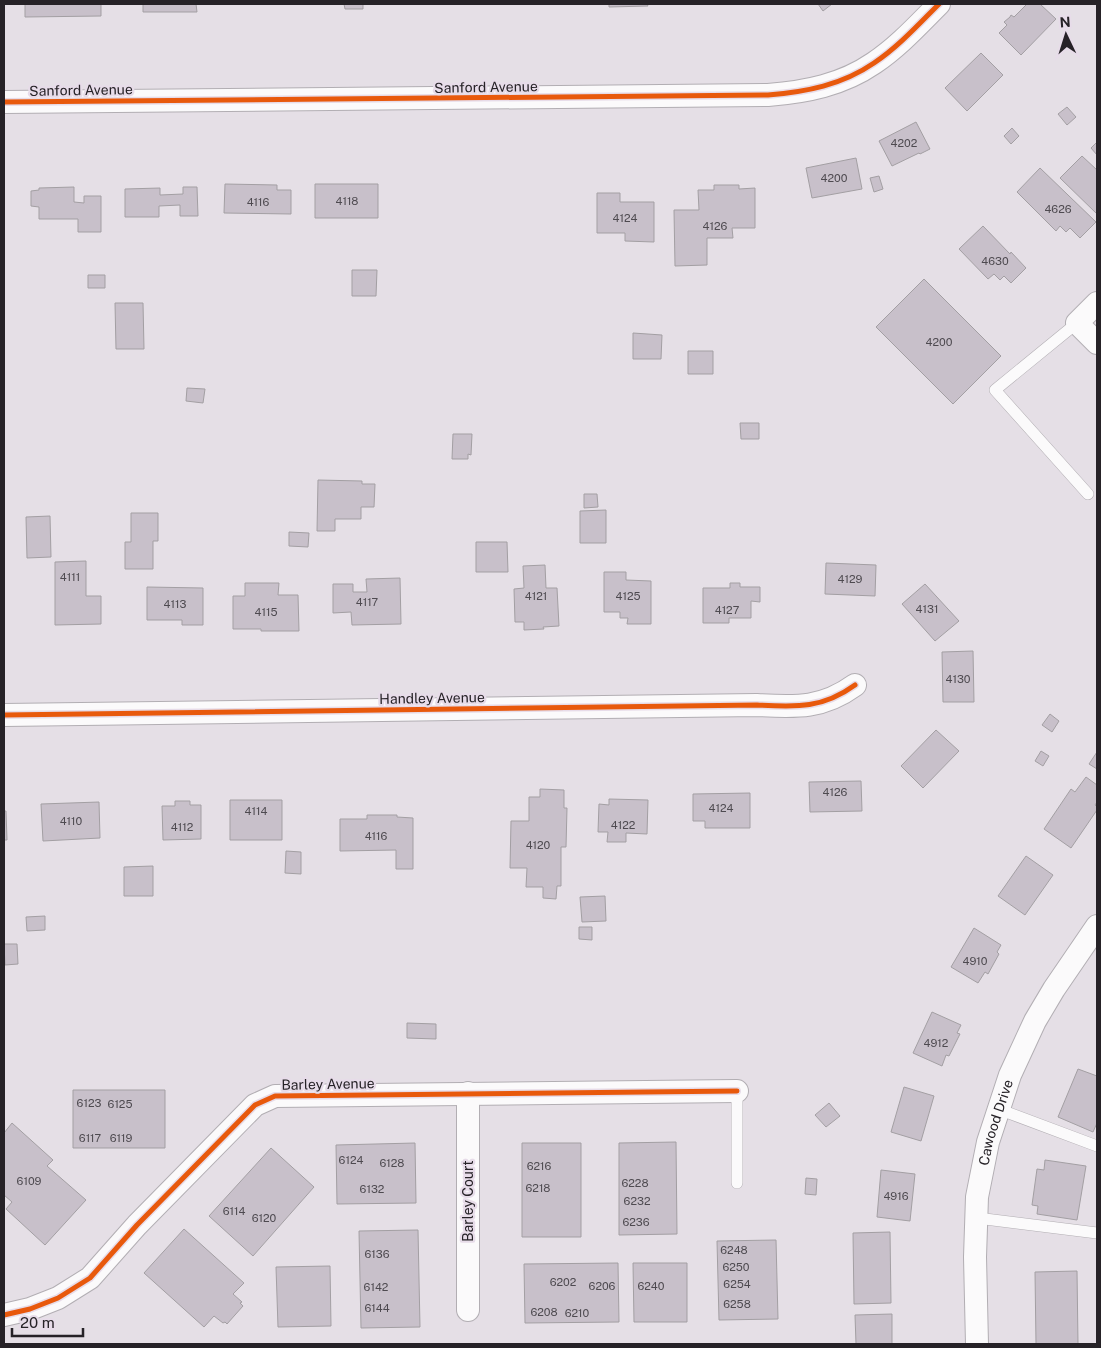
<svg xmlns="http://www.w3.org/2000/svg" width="1101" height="1348" viewBox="0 0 1101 1348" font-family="'Public Sans',sans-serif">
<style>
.building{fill:#c8c0ca;stroke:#a39fa3}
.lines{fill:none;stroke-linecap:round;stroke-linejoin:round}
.lane-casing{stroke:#b2aeb3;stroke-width:12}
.street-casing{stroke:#b2aeb3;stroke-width:24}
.lane{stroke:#fbfafb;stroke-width:11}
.street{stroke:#fbfafb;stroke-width:22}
.cycleway-casing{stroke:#e7dce9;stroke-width:8}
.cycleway{stroke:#e8590c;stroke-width:5}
.labels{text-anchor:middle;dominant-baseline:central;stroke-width:4.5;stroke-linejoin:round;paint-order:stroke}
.number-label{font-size:11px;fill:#4e4a50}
.street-label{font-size:14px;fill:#262227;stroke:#e7dce9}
</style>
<rect width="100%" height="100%" fill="#e5dfe6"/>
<path class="building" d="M25,4h76v12l-76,1z
M143,4h53l1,8h-54z
M344,4h19v5h-18z
M609,4h38l1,2 -39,1z
M818,4h14l-9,7z
M1027,4h13l16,15 -35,36 -22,-22 8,-8 -3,-3 6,-5 1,-2 3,2z
M981,53l22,22 -36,36 -22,-23z
M1067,107l9,10 -9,8 -9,-11z
M916,122l14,27 -10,5 -1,-1 -27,13 -13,-25z
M1012,128l7,8 -8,8 -7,-8z
M1097,142v13l-6,-7z
M1082,156l15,14v44l-37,-36z
M856,158l6,31 -50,9 -6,-30z
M1040,168l56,54 -16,16 -10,-10 -4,4 -6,-6 -4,5 -39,-39z
M879,176l4,13 -9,3 -4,-14z
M225,184l52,1v5h14v24l-67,-1z
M315,184h63v34h-63z
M714,185h25v4l16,-1v40h-23l1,10h-26v27l-32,1 -1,-56h25l-1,-20h16z
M74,187v15l10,1v-7h17v36h-23v-13h-39v-12l-8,-1v-15l8,-1v-2z
M183,187h14l1,29h-18v-11l-21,1v11h-34v-28l35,-1v7l23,-1z
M597,193h23v9h34v40l-29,-1v-8h-28z
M983,226l27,28 1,-2 15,16 -15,15 -7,-7 -4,4 -6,-6 -6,5 -29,-30z
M352,270h25l-1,26h-24z
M88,275h17v13h-17z
M924,279l77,77 -48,48 -77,-77z
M115,303h28l1,46h-28z
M633,333l29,2 -1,24h-28z
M688,351h25v23h-25z
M187,388l18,1 -2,14 -17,-2z
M740,423h19v16h-18z
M453,434h19l-1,21 -3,-1v5h-16z
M318,480l44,1v3h13l-1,23h-13v12h-26v12h-18z
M584,494h13l1,13 -14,1z
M606,510v33h-26v-32z
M131,513h27v28h-5v28h-28v-27h6z
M50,516l1,41 -24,1 -1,-41z
M289,532l20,1 -1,14 -19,-1z
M476,542h31l1,30h-32z
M86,561v35h15v28l-46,1v-63z
M826,563l50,2 -1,31 -50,-2z
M545,565l1,23h11l2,38 -16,1 1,2 -20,1v-8h-9l-1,-33 10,-1 -1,-22z
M604,572h22v8l25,1v43h-24l1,-6h-8v-6h-16z
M400,578l1,46 -49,1 -1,-13 -18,1v-29h20v8h14l-1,-13z
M245,583h34l-1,12h20l1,36h-38v-2h-28v-33h12z
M730,583h10v4h20v15l-9,-1v17h-22v5h-26v-35h27z
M925,584l34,37 -24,20 -33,-37z
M147,587l56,1v37h-21v-5h-35z
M973,651l1,51h-31l-1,-50z
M1050,714l9,7 -7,11 -10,-7z
M936,730l23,21 -36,37 -22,-22z
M1041,751l8,5 -6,10 -8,-5z
M1097,752v17l-8,-5z
M1086,777l11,8v17l-2,3 2,2v3l-26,38 -27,-19 27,-40 4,3z
M861,781l1,30 -52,1 -1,-30z
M540,789l24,1v18h3l-1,39h-5v39h-4l-1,13 -13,-1v-11h-17l1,-19h-17l1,-47h18v-24h11z
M750,793v35h-45v-7h-12v-27z
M609,799l39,1 -1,34 -21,-1v9h-19l1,-10h-10l1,-28 10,1z
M230,800h52v40h-52z
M175,801h15v4h11v34l-38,1 -1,-34h13z
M99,802l1,36 -57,3 -2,-37z
M4,811h2l1,29h-3z
M367,815h30v2l16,1v51h-17v-19l-56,1v-32h27z
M286,851l15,1v22l-16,-1z
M1026,856l27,19 -28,40 -27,-19z
M153,866v30h-29v-29z
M605,896l1,25 -24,1 -2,-25z
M45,916v14l-18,1 -1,-14z
M579,927h13v13l-13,-1z
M974,928l27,17 -4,7 2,2 -11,20 -3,-2 -7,11 -27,-16z
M4,944h13l1,20 -13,1z
M932,1012l29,13 -4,8 3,1 -11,22 -3,-1 -4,11 -29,-13z
M407,1023l29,1v15l-29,-1z
M1078,1069l19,7v47l-4,9 -35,-15z
M904,1087l30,9 -13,45 -30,-9z
M73,1090h92v58h-92z
M829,1103l11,13 -14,11 -11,-12z
M12,1123l41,37 -6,6 39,34 -41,45 -39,-36 6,-7 -8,-7v-62z
M676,1142l1,92 -58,1v-92z
M415,1143l1,60 -79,1 -1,-59z
M522,1143h59v94h-59z
M271,1148l43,39 -61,69 -44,-40z
M1045,1160l41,6 -9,54 -40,-6 1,-8 -6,-1 5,-36 7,1z
M881,1170l34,4 -5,47 -33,-4z
M806,1178l11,1 -1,16 -11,-1z
M184,1229l60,54 -11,11 9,8 -2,1 3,3 -16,18 -2,-2 -2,1 -9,-7 -10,11 -60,-54z
M418,1230l2,97 -59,1 -2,-97z
M890,1232l1,71 -37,1 -1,-71z
M776,1240l2,79 -59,1 -2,-79z
M618,1263l1,59 -94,1 -1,-59z
M633,1263h54v59h-53z
M330,1266l1,60 -53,1 -2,-60z
M1077,1271l1,73h-42l-1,-72z
M892,1314v30h-36l-1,-29z"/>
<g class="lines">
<defs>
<path id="lane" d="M1077,323l-82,67 93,104
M737,1091v92
M998,1109l99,37
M977,1218l120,15"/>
<g id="street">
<path d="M4,102l764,-7c38,-3 74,-10 106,-32 24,-16 44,-38 65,-59"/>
<path d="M1097,303l-20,20 20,20"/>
<path d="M4,715l753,-10c39,2 65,4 98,-20"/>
<path d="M468,1093v217"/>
<path d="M4,1315l26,-6 28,-11 32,-20 47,-53 118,-120 20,-9 462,-5"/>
<path id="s1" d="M977,1344l-2,-87 2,-60 11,-55 22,-67 25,-54 19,-32 43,-63"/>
</g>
</defs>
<use href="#lane" class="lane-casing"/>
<use href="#street" class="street-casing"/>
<use href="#lane" class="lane"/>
<use href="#street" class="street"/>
<defs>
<path id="cycleway" d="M4,102l764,-7c38,-3 74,-10 106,-32 24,-16 44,-38 65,-59
M4,715l753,-10c39,2 65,4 98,-20
M4,1315l26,-6 28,-11 32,-20 47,-53 118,-120 20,-9 462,-5"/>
</defs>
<use href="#cycleway" class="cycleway-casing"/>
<use href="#cycleway" class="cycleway"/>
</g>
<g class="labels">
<g class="number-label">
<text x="904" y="143">4202</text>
<text x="834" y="178">4200</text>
<text x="347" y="201">4118</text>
<text x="258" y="202">4116</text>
<text x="1058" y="209">4626</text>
<text x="625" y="218">4124</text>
<text x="715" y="226">4126</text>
<text x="995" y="261">4630</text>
<text x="939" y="342">4200</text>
<text x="70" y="577">4111</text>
<text x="850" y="579">4129</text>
<text x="536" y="596">4121</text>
<text x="628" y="596">4125</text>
<text x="367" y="602">4117</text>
<text x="175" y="604">4113</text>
<text x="927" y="609">4131</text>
<text x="727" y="610">4127</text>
<text x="266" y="612">4115</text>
<text x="958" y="679">4130</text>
<text x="835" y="792">4126</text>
<text x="721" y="808">4124</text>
<text x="256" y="811">4114</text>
<text x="71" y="821">4110</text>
<text x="623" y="825">4122</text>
<text x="182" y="827">4112</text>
<text x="376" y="836">4116</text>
<text x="538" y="845">4120</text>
<text x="975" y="961">4910</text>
<text x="936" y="1043">4912</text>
<text x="89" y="1103">6123</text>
<text x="120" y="1104">6125</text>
<text x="90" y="1138">6117</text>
<text x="121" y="1138">6119</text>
<text x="351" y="1160">6124</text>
<text x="392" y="1163">6128</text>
<text x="539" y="1166">6216</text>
<text x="29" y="1181">6109</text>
<text x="635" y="1183">6228</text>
<text x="538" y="1188">6218</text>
<text x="372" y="1189">6132</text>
<text x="896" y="1196">4916</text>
<text x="637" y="1201">6232</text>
<text x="234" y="1211">6114</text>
<text x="264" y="1218">6120</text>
<text x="636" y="1222">6236</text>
<text x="734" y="1250">6248</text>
<text x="377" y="1254">6136</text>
<text x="736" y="1267">6250</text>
<text x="563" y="1282">6202</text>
<text x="737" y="1284">6254</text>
<text x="602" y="1286">6206</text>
<text x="651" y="1286">6240</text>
<text x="376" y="1287">6142</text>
<text x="737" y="1304">6258</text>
<text x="377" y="1308">6144</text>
<text x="544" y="1312">6208</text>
<text x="577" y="1313">6210</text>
</g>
<g class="street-label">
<text transform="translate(486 87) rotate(-1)">Sanford Avenue</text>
<text transform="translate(81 90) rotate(-1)">Sanford Avenue</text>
<text transform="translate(432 698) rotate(-1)">Handley Avenue</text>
<text transform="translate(328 1084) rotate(-1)">Barley Avenue</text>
<text stroke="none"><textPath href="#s1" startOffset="224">Cawood Drive</textPath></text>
<text transform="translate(468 1201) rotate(-90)">Barley Court</text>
</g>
</g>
<rect width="1101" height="1348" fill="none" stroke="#262227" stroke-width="10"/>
<g transform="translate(1066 35) rotate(356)" stroke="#e7dce9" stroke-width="4" paint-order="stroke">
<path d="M0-4L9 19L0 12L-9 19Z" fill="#262227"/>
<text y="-8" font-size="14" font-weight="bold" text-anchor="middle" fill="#262227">N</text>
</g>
<path d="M12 1328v8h71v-8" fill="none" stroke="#262227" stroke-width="2.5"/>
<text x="20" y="1328" font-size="15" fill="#262227" stroke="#e7dce9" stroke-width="4" paint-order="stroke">20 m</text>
</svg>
